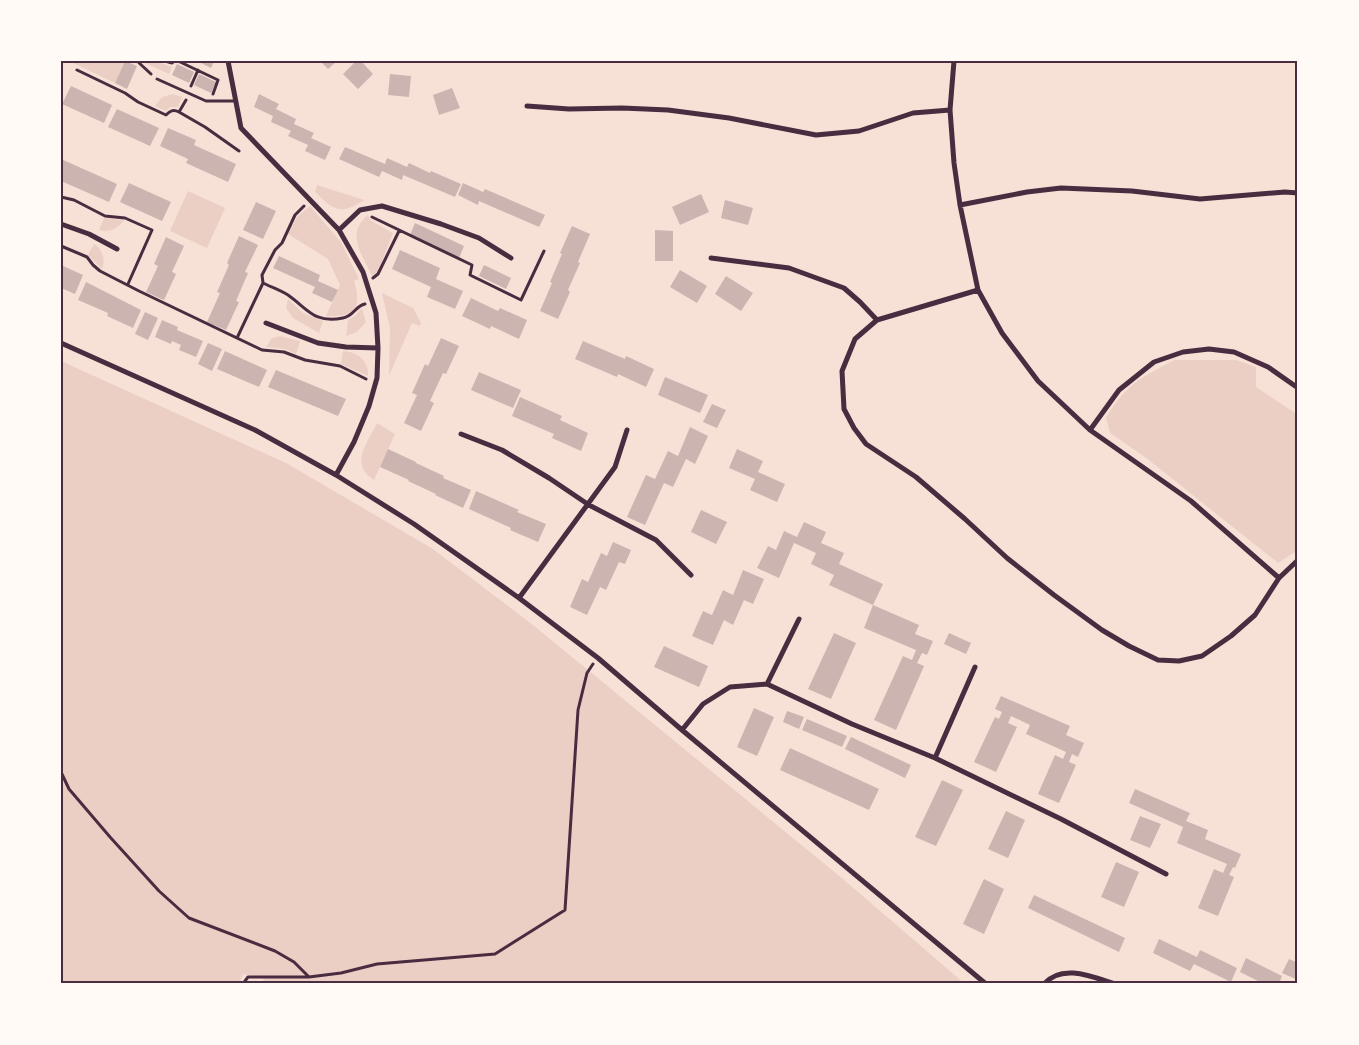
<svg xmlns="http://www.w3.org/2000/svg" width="1359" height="1045" viewBox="0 0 1359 1045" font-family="Poppins,sans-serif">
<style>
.green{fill:#ebcfc5}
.building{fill:#ccb4b1}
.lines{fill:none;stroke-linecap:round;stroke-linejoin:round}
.path{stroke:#4a2c40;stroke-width:3}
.service{stroke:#4a2c40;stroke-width:3}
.minor{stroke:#4a2c40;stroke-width:5}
.neatline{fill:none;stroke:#4a2c40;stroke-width:2}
</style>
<rect width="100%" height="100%" fill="#f7e1d7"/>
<path class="green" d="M69,61h56l-10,22z
M140,61h16l16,6 -3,7z
M173,94l9,3 -4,10h-8l-4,4 -11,-5 7,-9z
M317,185l47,15c-23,16 -31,10 -49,-8z
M188,191l37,17 -18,40 -37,-17z
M310,206l31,36 18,37 -5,2c9,29 0,36 -28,35l14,-31 -12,-26 -40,-25 9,-17z
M368,215l2,5 23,13 -15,39 -6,4c-10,-22 -27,-42 -4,-61z
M104,218l20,2c-6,9 -15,13 -25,10z
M94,244c8,4 12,16 8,25l-14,-14z
M382,293l31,15 8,15 -1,3 -8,-3 -23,53 1,-48z
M288,299l15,14 20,8 -4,12 -26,-15 -7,-10z
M362,308l4,14 -9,10 -11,4 2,-16 7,-4z
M280,336l20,5 -4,13 -11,-5 -19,-2 6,-9z
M343,351c15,1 26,10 25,25l-27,-12z
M1174,360h62l20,7v20l42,28v135l-20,13 -133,-106 -35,-24 -4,-15c20,-34 35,-40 68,-58z
M61,361l227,103 145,85 100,76 310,254 122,105h-699l-4,-6 -19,-4 -3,8 3,2h-182z
M377,423l18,11 -21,46c-25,-15 -7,-37 3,-57z"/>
<path class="building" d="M125,61l12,5 -10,23 -12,-6z
M197,61h17l-3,7z
M320,61h17l-9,8z
M356,61h5l12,13 -15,15 -15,-15z
M177,64l17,8 -5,11 -17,-8z
M199,74l17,8 -5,11 -17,-8z
M390,74l21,2 -2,21 -21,-2z
M71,86l41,19 -8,18 -42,-19z
M452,88l8,20 -21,7 -6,-20z
M259,94l20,10 -3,5 20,10 -2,5 20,9 -3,5 20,9 -6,13 -20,-9 3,-6 -20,-9 3,-5 -20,-9 2,-6 -19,-9z
M117,109l42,19 -9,18 -42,-19z
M168,128l28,12 -2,5 42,19 -8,18 -42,-19 2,-4 -28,-13z
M345,147l40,17 2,-6 20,9 2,-4 21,10 1,-2 30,13 -6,13 -52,-22 -1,5 -20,-9 -3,6 -40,-18z
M61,159l56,25 -8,18 -48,-21z
M129,183l42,19 -9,19 -42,-19z
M463,183l20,9 2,-3 60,26 -6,12 -60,-26 -1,4 -20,-10z
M701,194l8,18 -29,13 -8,-18z
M725,200l28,8 -5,17 -27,-7z
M256,202l20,9 -13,28 -20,-9z
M415,223l49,23 -5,12 -49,-23z
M572,226l18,8 -12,28 2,1 -12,27 2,2 -12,27 -18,-8 12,-28 -2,-1 12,-28 -2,-1z
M655,230l18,1v30h-18z
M239,236l19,9 -13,27 3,1 -12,28 3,1 -13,28 -19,-8 13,-29 -3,-1 12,-27 -2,-2z
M166,237l18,9 -12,26 4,2 -12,26 -18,-8 12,-26 -4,-2z
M400,250l40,18 -4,11 27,12 -8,18 -28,-12 4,-10 -39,-18z
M279,256l41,19 -2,6 20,9 -6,12 -20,-9 3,-6 -42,-19z
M61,265l22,10 -8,19 -14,-6z
M484,265l27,13 -5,11 -27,-13z
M680,270l27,16 -10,17 -27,-16z
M726,276l27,17 -12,18 -26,-17z
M86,282l55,28 -8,18 -26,-12 1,-3 -30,-13z
M471,298l27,13 2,-3 27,12 -8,19 -28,-13 -1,3 -28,-13z
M145,312l13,6 -10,22 -13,-6z
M162,320l16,7 -1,3 26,11 -7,16 -17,-7 2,-5 -9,-4 -1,3 -16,-7z
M441,338l18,8 -13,28 -3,-1 -13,28 4,2 -13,28 -17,-8 13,-28 -5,-2 13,-29 3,2z
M583,341l42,18 1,-3 28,13 -8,18 -28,-13 -1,3 -42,-18z
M208,343l14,6 -10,22 -14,-7z
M225,351l42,19 -8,17 -42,-18z
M276,370l70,29 -8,17 -70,-29z
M479,372l42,18 -8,18 -42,-18z
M665,377l43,18 -8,18 -42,-18z
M520,397l42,19 -2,4 28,13 -7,18 -29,-13 2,-4 -42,-18z
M712,404l14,6 -9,18 -14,-6z
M690,427l18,9 -13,28 -9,-5 -13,28 -9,-4 -19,42 -18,-8 19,-42 9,4 13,-28 10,5z
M388,449l28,13v1l28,13 -1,2 28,12 -8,18 -28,-13 1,-1 -28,-13 1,-1 -29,-13z
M737,449l26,12 -5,11 27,12 -8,18 -27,-12 5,-11 -26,-11z
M476,491l43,19 -2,2 29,12 -8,18 -28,-12 1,-2 -42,-19z
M701,510l26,12 -11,22 -25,-12z
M804,522l22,10 -5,11 23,10 -5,11 44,20 -10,21 -44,-20 5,-10 -23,-11 5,-11 -22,-10 -15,35 -22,-10 11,-22 8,4 8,-19 13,6z
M613,542l18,8 -6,14 -6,-2 -13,28 -6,-3 -13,28 -17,-8 12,-28 6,3 13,-29 6,3z
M743,570l21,9 -11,25 -9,-4 -11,25 -9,-5 -11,25 -21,-9 11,-25 9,4 11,-25 10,5z
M873,605l46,20 -4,9 18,7 -6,14 -5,-2 -5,10 7,3 -28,64 -22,-10 29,-64 9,4 4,-10 -52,-22z
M834,633l22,10 -25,56 -23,-10z
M949,633l22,10 -5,11 -22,-10z
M664,646l44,20 -9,21 -45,-20z
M1001,696l69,30 -4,9 18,8 -6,14 -6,-3 -3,8 7,3 -17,38 -21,-9 17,-39 8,4 3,-7 -40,-18 4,-9 -19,-9 -3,7 9,4 -21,45 -22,-10 21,-45 4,2 3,-7 -7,-3z
M754,708l20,9 -17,39 -20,-9z
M787,711l17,6 -5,12 -16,-7z
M807,719l40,17 -5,11 -40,-17z
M851,737l60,28 -6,13 -60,-29z
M790,748l89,41 -10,21 -89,-40z
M942,780l21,10 -27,56 -21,-9z
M1135,789l55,24 -4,8 22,9 -3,9 36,15 -6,14 -2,-1 -4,8 5,2 -16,39 -20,-8 16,-39 9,4 4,-9 -50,-21 6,-16 -54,-24z
M1006,811l19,9 -17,38 -20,-9z
M1140,816l21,8 -11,24 -20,-8z
M1116,862l23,10 -15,35 -23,-10z
M984,879l20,10 -20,45 -21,-10z
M1034,895l91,43 -6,14 -91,-44z
M1159,939l38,18 3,-7 37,18 -6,14 -37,-18 -4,7 -37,-18z
M1246,958l36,18 -3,8h-15l-24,-12z
M1289,959l9,4v17l-16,-7z"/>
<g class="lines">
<path class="path" d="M137,61l14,13
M165,61l7,2 2,-2
M178,61l40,19 -5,14
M77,70l48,23 13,9 28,13c4,-4 7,-6 13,-3l26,15 34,24
M191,86l7,-16
M179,112l7,-12
M61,197l13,3 31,16 20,2 27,12 -24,54
M372,217l100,48 -2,10 51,25 23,-49
M61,246l26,11 6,8 7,6 39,20 123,59 22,2 21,8 35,6 26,13
M373,278l5,-4 21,-43
M263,283l-1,-8 13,-25 7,-7 13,-28 9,-9
M237,338l26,-55c8,4 17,7 25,12 20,14 26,29 55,23 11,-2 12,-12 22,-14
M61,772l8,17 41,48 49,54 30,27 86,33 19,11 14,14
M249,984l-4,-3 3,-4h61l32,-4 36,-9 118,-10 70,-44 13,-200 9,-37 6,-9"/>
<path class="service" d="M157,79l49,22h28"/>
<path class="minor" d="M228,61l13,67 98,102 24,42 13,41 2,35 -1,30 -8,28 -15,36 -18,33
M954,61l-4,49 4,53 6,42 18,85 24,43 36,48 52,49 101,71 88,77
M527,106l42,3 53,-1 46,2 61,8 87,17 43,-4 54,-18 37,-3
M960,205l67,-13 34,-4 71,3 68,8 85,-7 13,1
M61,224l28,10 28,15
M339,230l21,-20 22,-4 59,18 38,14 32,20
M711,258l78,10 55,20 16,14 17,18
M978,290l-101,30 -22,19 -13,32 2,38 10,19 12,16 50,33 49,42 42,39 47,37 48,35 27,16 29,14 21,1 23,-5 29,-20 24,-21 24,-37 19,-18
M266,323l52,20 28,4 32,1
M61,343l194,87 81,45 78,49 105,74 79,60 84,72 304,254
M1090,430l29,-40 35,-28 29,-10 26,-3 25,3 34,15 30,21
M461,434l41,16 47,28 40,27 67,35 35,35
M519,598l96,-131 12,-37
M767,684l32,-65
M682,730l21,-26 27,-17 37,-3 85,40 83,34 126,61 105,55
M935,758l40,-91
M1044,984c18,-21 49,-7 71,0"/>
</g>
<rect width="1359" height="1045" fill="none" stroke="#fffaf5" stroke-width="125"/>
<rect x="62" y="62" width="1234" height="920" class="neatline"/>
</svg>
